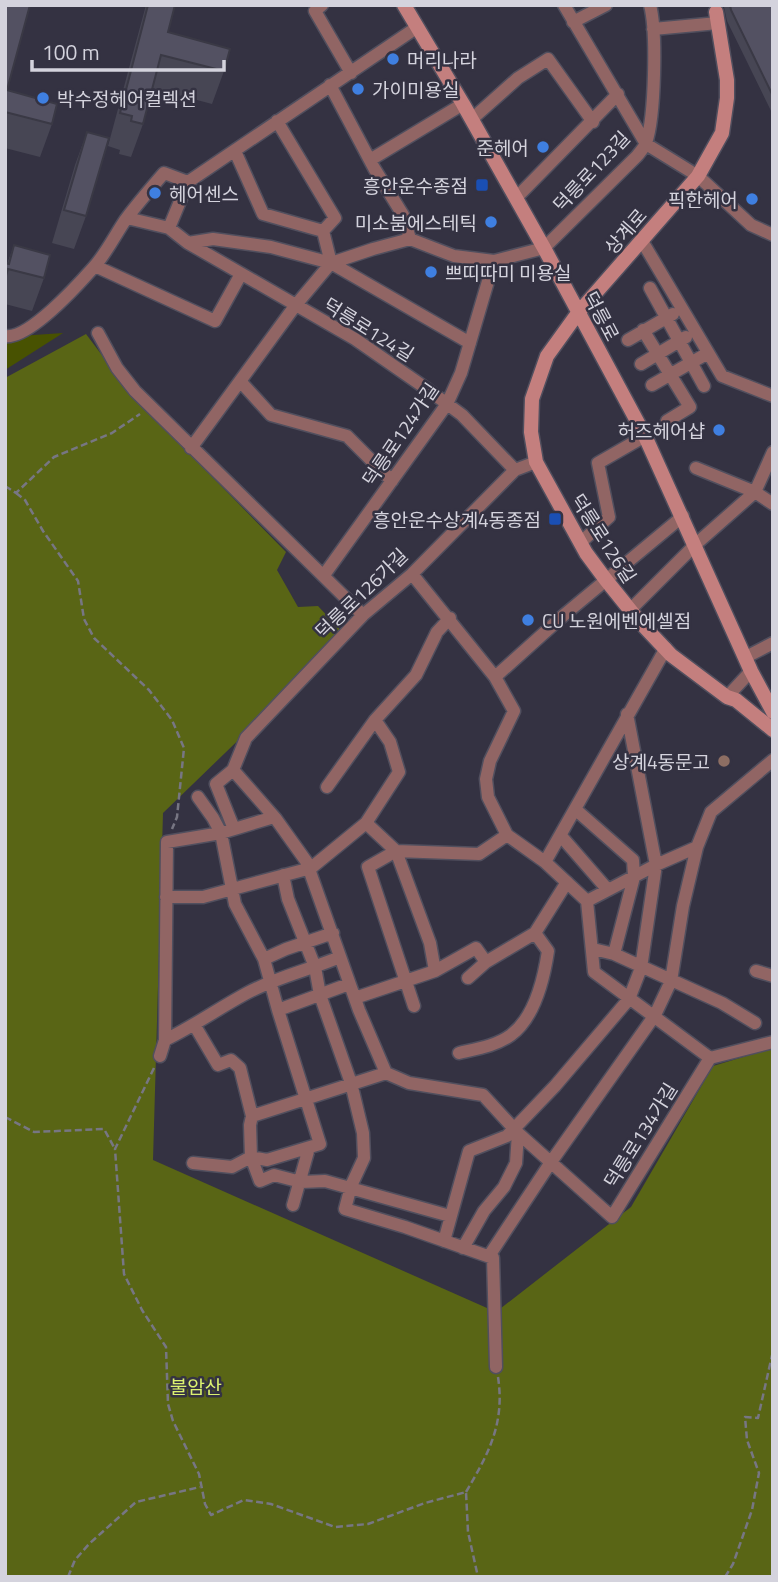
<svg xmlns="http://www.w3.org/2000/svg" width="778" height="1582" viewBox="0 0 778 1582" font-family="'Titillium Web','Noto Sans KR',sans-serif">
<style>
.green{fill:#485201}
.forest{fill:#596515}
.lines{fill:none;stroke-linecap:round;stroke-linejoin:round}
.street-casing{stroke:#514f5e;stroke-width:15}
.secondary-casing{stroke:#514f5e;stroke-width:17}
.path{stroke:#777683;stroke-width:2.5;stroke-dasharray:7 3.5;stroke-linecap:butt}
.street{stroke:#916564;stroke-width:12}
.secondary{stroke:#c47f7e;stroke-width:14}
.wall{fill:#474654}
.building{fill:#535162;stroke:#3a3945;stroke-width:2}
.shop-dot{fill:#3f7fe0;stroke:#343242;stroke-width:2.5}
.transit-dot{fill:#1a4fb4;stroke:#343242;stroke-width:2.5}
.education-dot{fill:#8d6e63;stroke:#343242;stroke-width:2.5}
.labels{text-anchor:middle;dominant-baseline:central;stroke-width:5;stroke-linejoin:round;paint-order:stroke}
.poi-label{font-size:19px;fill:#d4d3dd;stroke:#343242;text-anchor:end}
.street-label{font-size:19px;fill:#d4d3dd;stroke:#343242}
.park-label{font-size:19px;fill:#dcf270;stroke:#343242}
</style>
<rect width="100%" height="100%" fill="#343242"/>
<path class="green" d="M63,333l-58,37v-33z"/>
<path class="forest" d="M86,334l46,61 154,157 -9,18 21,37 20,-1 28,30 -183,177 -10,347 343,152 135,-105 82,-141 60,-18v529h-768v-1199z"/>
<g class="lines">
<defs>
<path id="street" d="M322,5l-7,6 36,62
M564,5l82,139 52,32 53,49 22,10
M573,22l33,-17
M653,29l65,-6
M330,85l44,83 29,47 7,24
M472,119l46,-41 30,-19 45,63
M277,121l58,97 -12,13 8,32
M235,151l28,63 60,17
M370,160l93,-56
M188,182l228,-154
M516,198l102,-104
M127,218l42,10 19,15 167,96 72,50 35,26 53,55
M169,228l19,-46
M642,241l80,135 51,20
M188,243l25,-4 58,8 60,16 139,80
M95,266l120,55 26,-47
M650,288l54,98
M643,330l47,77 -23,14
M98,333l19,35 18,23 228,224
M5,336c23,4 72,-50 88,-68 13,-14 22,-33 33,-49 12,-16 25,-31 38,-46l24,9
M628,340l45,-26
M641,364l45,-27
M240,381l31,34 76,21 45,45
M652,385l56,-32
M191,448l104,-142 36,-43 42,-14 37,-10 44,17 40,5 50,-13 93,-92c3,-4 7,-8 9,-13 9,-26 11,-111 4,-138
M696,468l59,24 18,12
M580,543l29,-26 -11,-54 47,-27
M412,574l83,103 19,34 -24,50 -4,18 2,18 19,38 38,27 42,39 7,71 116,86
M324,575l123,-171 14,-31 33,-112
M630,610l66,-66 59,-52 18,-40
M746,657l27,-14
M495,677l69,-62 119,-99
M727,697l24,-26
M233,770l-17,14 18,45
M327,787l48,-67 41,-45 21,-43 13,-14
M198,797l15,21 8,15 14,71 29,55 14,51 42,134 -53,16 -16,-3
M575,809l58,51 1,17 -20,77
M366,823l30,28 83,3 28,-19
M561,836l47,54
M545,862l121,-214
M283,875l5,24 27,68 5,28 31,88 12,50 1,25 -13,28 -6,23 60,18 88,31 3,109
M166,897h37l108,-29 55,-45 33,-51 -9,-30 -15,-22
M587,901l69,-36 41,-18
M593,949l21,5 108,49 33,20
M264,959l22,-10 47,-16
M756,971l17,5
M468,978l18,-16
M355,998l80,-27 41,-23 10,14 49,-29 32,-51
M414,1006l-46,-139 28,-16 34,92 5,28
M278,1010l71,-26
M165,1040c29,-14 54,-32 82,-47 30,-16 62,-23 93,-36
M459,1053c17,-4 37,-7 52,-18 24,-18 33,-57 37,-84l-13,-18
M160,1056l5,-16 2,-198 54,-9 53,-16
M386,1073l-27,-63 -50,-141 2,-1 -35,-49 -43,-49 13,-32 117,-123 49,-41 103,-104 21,-8
M386,1073l23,10 74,12 35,38 94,84 98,-159 63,-16
M252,1116l134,-43
M251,1157l9,24 14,-6 27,7 24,-1 125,35
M193,1163l39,4 19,-10 -1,-32 2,-9 -12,-48 -9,-8 -13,5 -23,-39
M293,1205l16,-57
M444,1241l25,-90 38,-15 48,-50 74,-87 12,-31 15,-103 -29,-151
M463,1248l21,-37 20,-24 12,-24 2,-30
M489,1256l62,-94 104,-147 16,-34 12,-75 14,-59 14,-35 62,-52"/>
<path id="secondary" d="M404,5l59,99 81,144 101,188 106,235 22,41
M716,12l11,68v18l-5,35 -24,43 -120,137 -31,43 -15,43 -1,33 5,30 50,91 20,27 33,41 32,34 56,42 9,3 37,30"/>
</defs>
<use href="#street" class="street-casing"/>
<use href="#secondary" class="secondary-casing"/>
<path class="path" d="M5,486l11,7 38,-36 58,-24 28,-19
M16,493l9,7 18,31 35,50 6,38 10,19 55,52 23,30 12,28 -7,69 -5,12
M154,1068l-39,81 9,125 18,36 24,37 2,57 5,17 26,53 6,30 6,11 33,-15 27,4 64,23 33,-3 57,-21 41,-11 2,40 10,45
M5,1117l29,15 70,-3 11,20
M466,1492c23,-39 39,-69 32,-115
M68,1577l7,-17 14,-16 47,-42 64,-15
M725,1577l8,-13 19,-54 7,-37 -12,-33 -2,-23 13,1 15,-67"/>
<use href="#street" class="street"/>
<use href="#secondary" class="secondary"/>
</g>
<path class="wall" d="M5,5l2,85 45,34 -12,33 -35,-9z
M146,5h29l-7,27 56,39 -12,33 -60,-16 -9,36 -12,33 -12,-3 1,-4 -12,-4z
M722,5h51v110l-46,-94 -3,-14z
M87,132l-1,84 -12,33 -22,-6 23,-78z
M14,245l30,33 -12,33 -27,-7v-41l2,1z"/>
<path class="building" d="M5,5h25l-23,85 50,14 -5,20 -47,-12z
M148,5h27l-7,27 62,17 -6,22 -63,-16 -18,69 -12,-3 1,-5 -12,-3z
M730,5h43v91l-42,-86z
M87,132l22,6 -23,78 -22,-6z
M14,245l36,10 -6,23 -36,-9 -3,10v-16l4,1z"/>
<g class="shop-dot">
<circle cx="393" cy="59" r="7"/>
<circle cx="358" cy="89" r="7"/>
<circle cx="43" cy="98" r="7"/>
<circle cx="543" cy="147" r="7"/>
<circle cx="155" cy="193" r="7"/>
<circle cx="752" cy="199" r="7"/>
<circle cx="491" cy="222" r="7"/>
<circle cx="431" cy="272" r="7"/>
<circle cx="719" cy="430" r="7"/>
<circle cx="528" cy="620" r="7"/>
</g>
<g class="transit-dot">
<rect x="475" y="178" width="14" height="14" rx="3.5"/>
<rect x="548" y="512" width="14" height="14" rx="3.5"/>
</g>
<circle class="education-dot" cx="724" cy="761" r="7"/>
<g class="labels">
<g class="poi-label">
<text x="407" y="59" text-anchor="start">머리나라</text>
<text x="372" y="89" text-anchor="start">가이미용실</text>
<text x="57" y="98" text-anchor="start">박수정헤어컬렉션</text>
<text x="529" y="147">준헤어</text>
<text x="468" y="185">흥안운수종점</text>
<text x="169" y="193" text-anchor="start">헤어센스</text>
<text x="738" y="199">픽한헤어</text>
<text x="477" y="222">미소붐에스테틱</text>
<text x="445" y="272" text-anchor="start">쁘띠따미 미용실</text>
<text x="705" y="430">허즈헤어샵</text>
<text x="541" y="519">흥안운수상계4동종점</text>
<text x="542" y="620" text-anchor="start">CU 노원에벤에셀점</text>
<text x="710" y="761">상계4동문고</text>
</g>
<g class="street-label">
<text transform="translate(591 171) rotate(-47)">덕릉로123길</text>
<text transform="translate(625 231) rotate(-49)">상계로</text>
<text transform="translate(602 316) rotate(62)">덕릉로</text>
<text transform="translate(369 329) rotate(32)">덕릉로124길</text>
<text transform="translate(400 434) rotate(-56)">덕릉로124가길</text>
<text transform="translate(604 538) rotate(57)">덕릉로126길</text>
<text transform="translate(361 593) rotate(-44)">덕릉로126가길</text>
<text transform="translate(640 1135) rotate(-58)">덕릉로134가길</text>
</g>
<g class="park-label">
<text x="196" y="1386">불암산</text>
</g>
</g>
<rect width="778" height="1582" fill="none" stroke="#d4d3dd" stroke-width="14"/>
<path d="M32 60v10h192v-10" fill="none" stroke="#d4d3dd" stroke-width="3.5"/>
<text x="42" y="60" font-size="21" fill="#d4d3dd" stroke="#343242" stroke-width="5" paint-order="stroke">100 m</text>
</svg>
